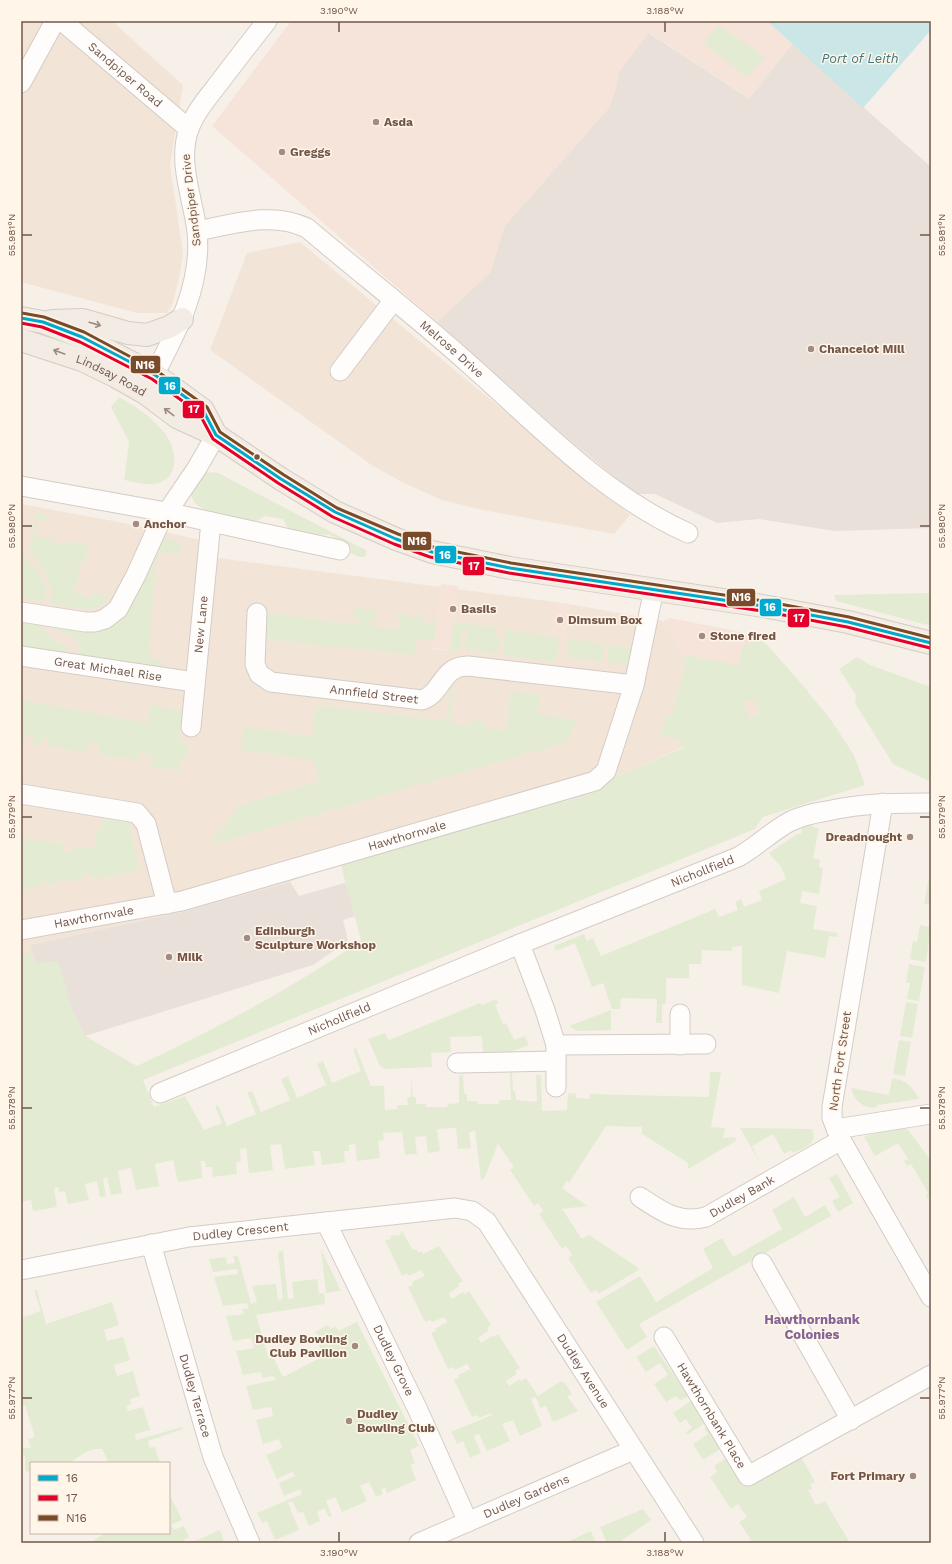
<svg xmlns="http://www.w3.org/2000/svg" width="952" height="1564" viewBox="0 0 952 1564" font-family="'Work Sans',sans-serif">
<style>
.residential{fill:#f2e5d8}
.commercial{fill:#f6e4db}
.industrial{fill:#e8e0d9}
.green{fill:#e3ecd3;fill-rule:evenodd}
.water{fill:#cae6e6}
.lines{fill:none;stroke-linecap:round;stroke-linejoin:round}
.minor-casing{stroke:#d4ccc5;stroke-width:21}
.major-casing{stroke:#d5cbc5;stroke-width:24}
.minor{stroke:#fefdfc;stroke-width:19}
.major{stroke:#f2ece4;stroke-width:22}
.bus-1-casing{stroke:#fff5e8;stroke-width:6}
.bus-2-casing{stroke:#fff5e8;stroke-width:6}
.bus-3-casing{stroke:#fff5e8;stroke-width:6}
.bus-1{stroke:#00a9ce;stroke-width:3}
.bus-2{stroke:#e4002b;stroke-width:3}
.bus-3{stroke:#7a4b2a;stroke-width:3}
.oneway{stroke:#9f8a7f}
.ticks{fill:none;stroke:#735649;stroke-width:1.5}
.poi-dot{fill:#a18c81;stroke:#fff5e8;stroke-width:1.5}
.bus-dot{fill:#735649;stroke:#fff5e8;stroke-width:1.5}
.labels{text-anchor:middle;dominant-baseline:central;stroke-width:3;stroke-linejoin:round;paint-order:stroke}
.street-label{font-size:12px;fill:#735649;stroke:#fff5e8}
.poi-label{font-size:12px;font-weight:bold;fill:#735649;stroke:#fff5e8;text-anchor:start}
.water-label{font-size:13px;font-style:italic;fill:#3f7880;stroke:#fff5e8}
.neighbourhood-label{font-size:13px;font-weight:bold;fill:#836497;stroke:#fff5e8}
.line-badge{stroke:#fff5e8;stroke-width:1.5}
.badge-label{font-size:11px;text-anchor:middle;font-weight:bold;fill:#fff}
.neatline{fill:none;stroke:#735649;stroke-width:1.5}
.ticks-label{font-size:10px;text-anchor:middle;fill:#735649}
</style>
<rect width="100%" height="100%" fill="#f6f0e8"/>
<path class="residential" d="M21,21h91l71,64 -13,80 13,88 -3,21 -7,29 -6,10h-30l-116,-31z
M300,242l330,273 -16,19 -131,-24 -41,-10 -38,-17 -31,-17 -163,-116 37,-97z
M21,504l108,20 71,16 18,18 223,29 -8,62 17,2 7,-62 98,13 -4,34 13,2 5,-34 94,17 20,34 56,10 6,-30 10,1 13,10 41,46 -194,85 -14,12 -14,6 -247,67 -50,20 -108,30 -152,33 36,121 -45,20z"/>
<path class="commercial" d="M291,21h476l25,23 -43,55 -99,-66 -31,39 -3,16 -7,20 -105,119 -13,45 -54,50 -225,-196z
M441,584l17,2 -8,65 -17,-3z
M555,602l14,2 -5,34 -14,-1z
M670,618l71,14 4,3 -6,31 -56,-11 -20,-34z"/>
<path class="industrial" d="M649,33l100,66 43,-55 139,123v361l-96,3 -76,-12 -42,4 -62,-29h-16l-6,-2 -71,-58 -125,-112 54,-50 13,-45 105,-119 7,-20 3,-16z
M373,875l3,34 -33,11 5,21 -35,24 -228,71 -26,4 -29,-95 152,-33 108,-30 9,14z"/>
<path class="green" d="M719,25l46,32 -18,20 -44,-34z
M119,397c16,9 32,19 44,34 12,13 19,42 -2,51 -10,5 -27,0 -37,-2l5,-38 -18,-35z
M206,472l12,1 142,74 6,3v4l-2,3h-5l-8,-4v-6l-21,-12 -16,-1 -24,-5 -3,-2 -4,-8 -19,-3c-2,2 -5,4 -7,5 -10,3 -54,-9 -61,-17 -4,-4 -5,-9 -5,-14l9,-15z
M36,513l11,2 -1,6 -8,-1 -3,16 19,3v4l10,2 1,-4 24,5 -6,17h-3l-3,8 3,1 -7,20 18,6 3,-6 15,5c-8,20 -42,9 -59,7 5,-31 -10,-31 -20,-56z
M171,538l11,7 -1,9 -24,-2 -8,98 5,9 8,3v8l-81,-11c0,-20 -12,-26 -29,-31l1,-5 51,5 8,-2 11,-9 39,-77z
M21,553l3,1c10,18 28,25 19,48l-22,-4z
M931,593v33l-95,-25 -2,-6z
M355,608l21,3 -2,11 -4,-1v5l29,4 2,-11 -5,-1 1,-5 9,2 4,4 4,-3 12,1v6l7,1 1,-6 3,1 -3,22 -17,-2 -3,16 -146,-15 -1,-5 -3,-2 4,-20 92,12 1,-5 -8,-1z
M21,620l18,2 11,16 18,10 -1,8 -46,-7z
M453,622l43,6 -1,7 5,1 -2,18 -33,-4 2,-19 -5,-1 -2,20 -10,1z
M505,629l54,9 -3,24 -53,-7z
M755,636l13,10 61,71 25,38 11,30 -102,32 -8,12 -612,251 11,27 31,-11 19,34 18,-7 -7,-17 3,-1 9,21 29,-12 -9,-22 5,-1 9,21 29,-12 -9,-21 7,-3 9,22 29,-13 -9,-21 6,-3 9,22 29,-12 -8,-22 3,-1 15,38h13l1,24 12,-1v-4h11l-1,-7 4,-1v-20l2,20h3v7h10v3h21l1,-3 11,-1v-27l4,-2 1,20h3v7h10l1,3h21v-4h12l-1,-27 2,-1 1,19h2l1,9 21,2 -1,-27h5l1,36 25,-1 1,-17 8,1v4l13,1 1,-5 119,3 1,-25h11l-10,55 14,1 -2,10 12,-1 1,4 -48,28v-6l-46,-29v-7l-36,-1 -37,57 -2,-2 -5,7 25,18 -25,3 20,30 7,-4 50,33 -2,3 -39,23 -2,-4 -5,3 -23,-35 4,-3 -6,-9 -4,3 -23,-35 4,-3 -5,-8 -4,3 -24,-36 4,-3 -16,-23 -14,35 -3,1 -6,-49 -6,1 2,16 -13,1 -2,-21 -19,1 3,22 -12,2 -2,-17 -11,1 2,17 -12,1 -3,-23 -19,1 1,7 -6,1 2,17 -23,3 -2,-17 -6,1v6h-5l1,11 -23,3 -2,-14h-7l2,14 -30,4 -4,-25 -11,1 3,25 -24,3 -3,-25 -6,1 1,13h-5l1,12 -24,3 -1,-10h-6l-1,-6h-4l1,17 -24,4 -5,-22 -18,4 4,22 -23,4 -5,-22 -13,3 4,22 -11,2 -4,-18 -4,2 3,17 -6,1 -3,-16 -12,3 4,16 -21,4 -3,-13 -6,1 -1,-5 -4,1 3,19 -24,4 -2,-11 -10,2v-247l11,-3 4,12 22,-3 14,47 13,28 52,30c77,-37 154,-76 224,-126l-21,-78 247,-67 14,-6 14,-12 70,-30 -4,-6 -20,-6 5,-19 5,1 15,-54v-3l-4,-1 1,-4 56,10 4,-20 7,1zM753,698l7,15 -10,5 -7,-15z
M569,639l36,5 -3,18 -35,-5z
M609,644l24,4v6h-4l-2,11 -20,-3z
M857,657l13,8 61,22v95l-38,-18 -38,-61 1,-8 -17,-26z
M451,684h3l-4,39 22,3 1,-7 10,2v7l23,3 5,-40 29,3 -2,20 38,6 -8,22 -355,102 -1,-4 27,-34 81,-25 -7,-21 -72,-10 3,-23 68,9 4,-31 130,16z
M21,700l126,23 3,-18 34,6 -6,30 10,2 -2,16h-7v12l-28,-4 3,-12 -15,-3v8l-41,-6 2,-9 -14,-1 1,8 -41,-6 3,-8 -7,-1 -2,8 -9,-1 3,-9 -8,-1 -2,9 -3,-1z
M102,819l27,3 10,47 -41,10 -1,-3 -7,1 -1,-4 -5,1 1,4 -20,4 -1,-4h-5v5l-12,2 -1,-4 -5,1v4l-20,4v-59h1v7l42,6 -1,7 11,2 1,-7 19,2 2,-18 4,1z
M812,821v6l7,1 -6,30 7,2 -1,7 4,1 -4,26 -17,-3 -2,12 17,3 -4,23 25,4 -1,4 -8,-1 -4,22 -38,-7 -8,42 -37,-8v-39l-10,1v4l-30,-1 -1,14h-12v14h-23v26h-4v19h-6l1,-24 -36,-1 -1,11h-8l-9,-26 -11,4 -17,-44 -19,8 -2,-5 30,-12 3,7 6,-3 8,18 114,-47 4,8 19,-7 -3,-8 6,-3 3,8 18,-7 -3,-9 27,-12 -5,-12 -12,-14 28,-19h4l2,-9z
M931,867v38l-7,-1z
M920,925l11,2 -5,35 -16,-3 3,-18 4,1z
M909,964l16,3 -6,34 -12,-2 3,-16h-4z
M496,999l2,4 -3,2 8,19 3,-1 8,17 11,-4 4,9 -19,7 -27,2 -1,-18 -32,1 1,15 -20,1 1,14 -47,2 -5,-3 -12,-27 17,-6 4,7 91,-37 2,2z
M906,1002l12,2 -6,34 -12,-2z
M611,1010v20l-34,1 -8,-5z
M899,1040l12,2 -6,34 -12,-2z
M892,1078c14,2 20,8 27,21l-42,6v2c-13,3 -23,-6 -26,-19l38,7z
M904,1127l5,4 22,30v37l-3,1 -2,-4 2,-2 -17,-29 -4,2 -3,-5 4,-2 -10,-16 -23,13 -11,-19 24,-8z
M740,1128l72,1c6,16 -6,17 -19,24l-2,-3 -7,4 -11,-20 -21,12 10,20z
M837,1174l16,29 -15,9 -6,-11 8,-4 -11,-19z
M794,1197l11,20 20,-12 6,11 -192,108 8,13 -20,13 -31,-48 44,-26 16,26 57,-34 -10,-19 19,-11 11,19 49,-28 -10,-19z
M402,1231l11,19 3,-1 3,4 2,-2 2,3 16,-8 24,35 -5,3 2,2 -11,7 3,6 11,-7 2,2 4,-3 22,34 -4,3 2,2 -11,8 3,5 11,-7 1,1 5,-3 22,34 -5,3 2,3 -11,7 3,5 11,-7 1,2 5,-3 12,18 23,-15 4,2 7,11 -5,2 11,15 -25,11 -7,-16 -6,2 -4,-11 -5,2 11,27 -22,10 -7,-16 -11,4 8,17 -23,10 -8,-17 -5,2 7,17 -11,5 -7,-17 -6,3 -6,-12 41,-17 -1,-2 -12,5 -2,-3 -5,2 -18,-37 5,-2 -1,-3 12,-6 -3,-5 -12,6 -2,-3 -5,2 -17,-36 5,-2 -1,-2 12,-7 -3,-5 -12,5 -2,-2 -5,2 -17,-35 5,-2 -1,-3 13,-6 -4,-6 -12,6 -2,-3 -5,3 -17,-36 6,-1 -1,-3 10,-1 1,-3z
M321,1249l20,42 -15,2z
M283,1251l5,48 6,-1 -2,-16 25,-3 2,15 5,-1 1,11 -69,11 13,44 4,-2 10,20 41,-21 -9,-19 3,-2 -4,-3 14,-7 2,4 6,-3 2,5 19,-9 62,124 -9,4 5,13 -5,2 6,15 -29,13 -2,-5 -4,1 2,5 -7,3 -7,-15 -9,4 7,15 -25,11 -7,-15 -9,4 6,15 -3,1 -5,-9 -7,4 3,9 -11,5 -6,-14 -5,1 -6,-12 -4,2 11,27 -24,10 -8,-19 -5,2 -5,-10 45,-19 -2,-5 -16,7 -5,-13 16,-7 -3,-4 -15,7 -11,-24 16,-7 -3,-9 -16,5 -7,-24 17,-4 -2,-9 -18,3 -7,-24 30,-6 -2,-4 -12,2 -1,-6 -18,3 -7,-24 18,-3 -3,-10 -18,3 -7,-25 18,-2 -2,-5 7,-1 -2,-5 -24,3 -9,-29 24,-3 -1,-5 -24,3 -4,-13 17,-2 1,7 8,-1 -2,-7h5l13,48 6,-2 -5,-16 24,-2 2,16 5,-1 -5,-47z
M34,1290h3l9,34 66,-22 7,23 -15,5 3,11 16,-4 7,23 -16,5 3,11 16,-5 7,25 -10,3 1,5 -5,2 2,5 15,-4 7,23 -15,4 1,6 46,-13 1,2 -35,12 2,7 5,-1 5,16h-51l-7,-14c-17,-1 -20,8 -33,13 -8,4 -29,1 -38,1v9l-6,-1v-16h-4v-7h10l-3,-9 7,-2 -10,-32 -4,1v-88l20,-7z
M654,1346l34,50 -8,5 -4,-5 -10,6 -12,-18 14,-9 -8,-12 -14,9 -10,-15z
M691,1401l14,22 -18,12 -1,-3 6,-4 -6,-9 -6,4 -7,-10z
M708,1426l14,22 -19,12 -10,-16 15,-10 -4,-6z
M728,1457l20,30 53,-30 14,25 -5,2 2,5 -4,1 8,15 9,-4 25,42h-97l-14,-21 8,-5 -9,-13 -7,5 -21,-32 7,-5 -3,-6z
M171,1497l11,23 -11,5 3,5 10,-4 5,11 -10,6 -84,-1 -1,-2 11,-7h64v-35z
M643,1509l8,11 -33,23h-15l3,-2 -6,-14z
M220,1530l4,11 -5,2h-28z
M591,1531l5,12h-28l-1,-1z"/>
<path class="water" d="M767,21h164v9l-68,78z"/>
<g class="lines">
<defs>
<g id="minor">
<path id="s1" d="M62,21l127,108"/>
<path d="M21,83l34,-62"/>
<path id="s2" d="M197,231c36,-7 75,-20 110,-3 54,46 110,89 162,136 69,61 134,131 219,169"/>
<path d="M340,371l53,-70"/>
<path d="M147,388c26,-49 56,-100 50,-157 -4,-32 -20,-70 -8,-102 7,-19 21,-34 33,-50 15,-20 30,-39 45,-58"/>
<path d="M21,486l145,26 174,38"/>
<path d="M21,612l64,10h10l10,-3 13,-10 18,-34 23,-51 38,-56 19,-33"/>
<path id="s3" d="M257,613l-2,51 4,10 12,8 151,18c21,-7 19,-34 46,-34l166,19"/>
<path id="s4" d="M21,656l173,26"/>
<path id="s5" d="M191,727l20,-205"/>
<path d="M21,794l116,19 9,11 21,80"/>
<path d="M883,803l-51,304v11l9,22 90,157"/>
<path id="s6" d="M21,930l161,-29 413,-120 11,-10 28,-86 20,-96"/>
<path d="M520,944l25,66 11,35 150,-1"/>
<path d="M680,1014v31"/>
<path d="M556,1061v26"/>
<path d="M457,1063l99,-2v-16"/>
<path id="s7" d="M160,1093l360,-149 218,-87c18,-10 33,-25 51,-35 12,-6 25,-9 38,-11 35,-8 68,-8 104,-8"/>
<path d="M836,1129l95,-15"/>
<path id="s8" d="M640,1197c22,15 39,27 66,20l135,-77"/>
<path id="s9" d="M326,1222l91,186 51,114"/>
<path id="s10" d="M151,1244l62,213 37,86"/>
<path d="M762,1263l89,157"/>
<path id="s11" d="M21,1270l168,-33 266,-29 17,3 15,11 207,321"/>
<path id="s12" d="M664,1337l84,139 183,-101"/>
<path id="s13" d="M419,1543l214,-93"/>
</g>
<g id="major">
<path d="M21,318l22,4 39,15 73,38 48,35 13,25"/>
<path d="M52,321l31,-1 45,13 19,2 22,-8 13,-8"/>
<path id="s14" d="M21,340l61,20 33,16 30,17 32,24 39,18 65,44 54,33 61,27 36,13 78,16 253,38 85,16 83,21"/>
</g>
</defs>
<use href="#minor" class="minor-casing"/>
<use href="#major" class="major-casing"/>
<use href="#minor" class="minor"/>
<use href="#major" class="major"/>
<defs>
<path id="bus-1" d="M21,318l22,4 39,15 73,38 48,35 13,25 65,44 54,33 61,27 36,13 78,16 253,38 85,16 83,21"/>
<path id="bus-2" d="M21,323l21,4 38,15 72,37 47,34 14,26 65,44 55,34 61,27 36,13 79,16 253,38 85,16 83,21"/>
<path id="bus-3" d="M22,313l22,4 40,15 73,39 50,36 13,25 64,43 53,33 61,26 35,13 78,16 253,38 85,16 82,21"/>
</defs>
<use href="#bus-1" class="bus-1-casing"/>
<use href="#bus-2" class="bus-2-casing"/>
<use href="#bus-3" class="bus-3-casing"/>
<use href="#bus-1" class="bus-1"/>
<use href="#bus-2" class="bus-2"/>
<use href="#bus-3" class="bus-3"/>
</g>
<defs><path id="oneway-shaft" d="M-6 0H5M1.5-3L5.5 0L1.5 3" fill="none" stroke-width="1.6" stroke-linecap="round" stroke-linejoin="round"/></defs>
<g class="oneway">
<use href="#oneway-shaft" transform="translate(95 324) rotate(16)"/>
<use href="#oneway-shaft" transform="translate(59 352) rotate(-160)"/>
<use href="#oneway-shaft" transform="translate(169 412) rotate(-143)"/>
</g>
<path class="ticks" d="M339,22v10M665,22v10M22,235h10M920,235h10M22,526h10M920,526h10M22,817h10M920,817h10M22,1108h10M920,1108h10M22,1398h10M920,1398h10M339,1532v10M665,1532v10"/>
<g class="poi-dot">
<circle cx="376" cy="122" r="4"/>
<circle cx="282" cy="152" r="4"/>
<circle cx="811" cy="349" r="4"/>
<circle cx="136" cy="524" r="4"/>
<circle cx="453" cy="609" r="4"/>
<circle cx="560" cy="620" r="4"/>
<circle cx="702" cy="636" r="4"/>
<circle cx="910" cy="837" r="4"/>
<circle cx="247" cy="938" r="4"/>
<circle cx="169" cy="957" r="4"/>
<circle cx="355" cy="1346" r="4"/>
<circle cx="349" cy="1421" r="4"/>
<circle cx="913" cy="1476" r="4"/>
</g>
<circle class="bus-dot" cx="257" cy="457" r="3.5"/>
<g class="labels">
<g class="street-label">
<text stroke="none"><textPath href="#s1" startOffset="83">Sandpiper Road</textPath></text>
<text transform="translate(191 200) rotate(-97)">Sandpiper Drive</text>
<text stroke="none"><textPath href="#s2" startOffset="301">Melrose Drive</textPath></text>
<text stroke="none"><textPath href="#s14" startOffset="97">Lindsay Road</textPath></text>
<text stroke="none"><textPath href="#s5" startOffset="103">New Lane</textPath></text>
<text stroke="none"><textPath href="#s4" startOffset="88">Great Michael Rise</textPath></text>
<text stroke="none"><textPath href="#s3" startOffset="180">Annfield Street</textPath></text>
<text stroke="none"><textPath href="#s6" startOffset="398">Hawthornvale</textPath></text>
<text stroke="none"><textPath href="#s7" startOffset="586">Nichollfield</textPath></text>
<text stroke="none"><textPath href="#s6" startOffset="74">Hawthornvale</textPath></text>
<text stroke="none"><textPath href="#s7" startOffset="194">Nichollfield</textPath></text>
<text transform="translate(840 1061) rotate(-82)">North Fort Street</text>
<text stroke="none"><textPath href="#s8" startOffset="113">Dudley Bank</textPath></text>
<text stroke="none"><textPath href="#s11" startOffset="223">Dudley Crescent</textPath></text>
<text stroke="none"><textPath href="#s9" startOffset="154">Dudley Grove</textPath></text>
<text stroke="none"><textPath href="#s11" startOffset="652">Dudley Avenue</textPath></text>
<text stroke="none"><textPath href="#s10" startOffset="158">Dudley Terrace</textPath></text>
<text stroke="none"><textPath href="#s12" startOffset="92">Hawthornbank Place</textPath></text>
<text stroke="none"><textPath href="#s13" startOffset="117">Dudley Gardens</textPath></text>
</g>
<g class="poi-label">
<text x="384" y="122">Asda</text>
<text x="290" y="152">Greggs</text>
<text x="819" y="349">Chancelot Mill</text>
<text x="144" y="524">Anchor</text>
<text x="461" y="609">Basils</text>
<text x="568" y="620">Dimsum Box</text>
<text x="710" y="636">Stone fired</text>
<text x="902" y="837" text-anchor="end">Dreadnought</text>
<text x="255" y="931">Edinburgh<tspan x="255" dy="14">Sculpture Workshop</tspan></text>
<text x="177" y="957">Milk</text>
<text x="347" y="1339" text-anchor="end">Dudley Bowling<tspan x="347" dy="14">Club Pavilion</tspan></text>
<text x="357" y="1414">Dudley<tspan x="357" dy="14">Bowling Club</tspan></text>
<text x="905" y="1476" text-anchor="end">Fort Primary</text>
</g>
<g class="water-label">
<text x="860" y="58">Port of Leith</text>
</g>
<g class="neighbourhood-label">
<text x="812" y="1319">Hawthornbank<tspan x="812" dy="15">Colonies</tspan></text>
</g>
</g>
<g class="line-badge">
<rect x="130" y="355" width="31" height="19" rx="4" fill="#7a4b2a"/>
<rect x="158" y="376" width="23" height="19" rx="4" fill="#00a9ce"/>
<rect x="182" y="400" width="23" height="19" rx="4" fill="#e4002b"/>
<rect x="402" y="531" width="30" height="20" rx="4" fill="#7a4b2a"/>
<rect x="434" y="545" width="23" height="19" rx="4" fill="#00a9ce"/>
<rect x="462" y="556" width="23" height="20" rx="4" fill="#e4002b"/>
<rect x="726" y="588" width="30" height="19" rx="4" fill="#7a4b2a"/>
<rect x="759" y="598" width="23" height="19" rx="4" fill="#00a9ce"/>
<rect x="787" y="608" width="23" height="20" rx="4" fill="#e4002b"/>
</g>
<g class="badge-label">
<text x="145" y="369">N16</text>
<text x="170" y="390">16</text>
<text x="194" y="413">17</text>
<text x="417" y="545">N16</text>
<text x="445" y="559">16</text>
<text x="474" y="570">17</text>
<text x="741" y="601">N16</text>
<text x="770" y="611">16</text>
<text x="799" y="622">17</text>
</g>
<rect width="952" height="1564" fill="none" stroke="#fff5e8" stroke-width="44"/>
<rect x="30" y="1462" width="140" height="72" fill="#fff5e8" stroke="#c7b5a8"/>
<rect x="38" y="1475" width="20" height="6" fill="#00a9ce" stroke="#c7b5a8"/>
<text x="66" y="1482" font-size="12" fill="#735649">16</text>
<rect x="38" y="1495" width="20" height="6" fill="#e4002b" stroke="#c7b5a8"/>
<text x="66" y="1502" font-size="12" fill="#735649">17</text>
<rect x="38" y="1515" width="20" height="6" fill="#7a4b2a" stroke="#c7b5a8"/>
<text x="66" y="1522" font-size="12" fill="#735649">N16</text>
<rect x="22" y="22" width="908" height="1520" class="neatline"/>
<g class="ticks-label">
<text x="339" y="14">3.190°W</text>
<text x="665" y="14">3.188°W</text>
<text transform="translate(11 235) rotate(-90)" y="4">55.981°N</text>
<text transform="translate(941 235) rotate(-90)" y="4">55.981°N</text>
<text transform="translate(11 526) rotate(-90)" y="4">55.980°N</text>
<text transform="translate(941 526) rotate(-90)" y="4">55.980°N</text>
<text transform="translate(11 817) rotate(-90)" y="4">55.979°N</text>
<text transform="translate(941 817) rotate(-90)" y="4">55.979°N</text>
<text transform="translate(11 1108) rotate(-90)" y="4">55.978°N</text>
<text transform="translate(941 1108) rotate(-90)" y="4">55.978°N</text>
<text transform="translate(11 1398) rotate(-90)" y="4">55.977°N</text>
<text transform="translate(941 1398) rotate(-90)" y="4">55.977°N</text>
<text x="339" y="1556">3.190°W</text>
<text x="665" y="1556">3.188°W</text>
</g>
</svg>
